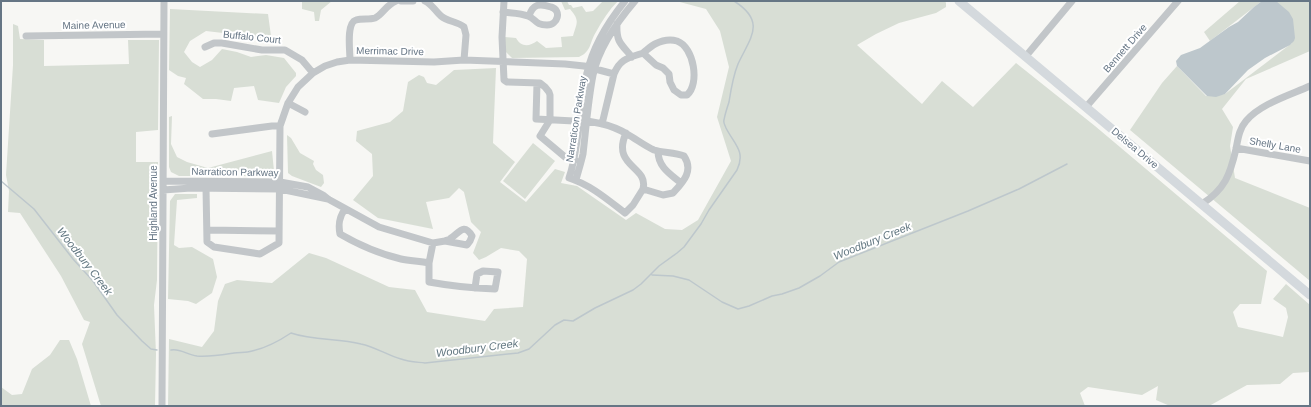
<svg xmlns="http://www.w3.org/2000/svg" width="1311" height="407" viewBox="0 0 1311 407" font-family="Arial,sans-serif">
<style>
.green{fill:#d8ded5}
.water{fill:#bdc7cc}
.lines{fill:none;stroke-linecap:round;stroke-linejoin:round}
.stream{stroke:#bdc7cc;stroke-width:1.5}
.minor{stroke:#c2c6c9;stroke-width:7}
.major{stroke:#d4d9dd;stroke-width:9}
.labels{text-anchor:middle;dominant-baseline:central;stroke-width:4;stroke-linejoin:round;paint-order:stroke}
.street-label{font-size:10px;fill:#667685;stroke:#fff}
.water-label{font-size:11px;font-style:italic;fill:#627781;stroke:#fff}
</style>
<rect width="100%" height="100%" fill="#f7f7f4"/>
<path class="green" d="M302,1h30l-11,9 -2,11h-4l-1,-9 -12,-3z
M561,1h6l2,4h2l2,3 9,-2 4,6 7,-1 10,-10h15c-9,9 -16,20 -22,31 -7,11 -4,19 -17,25l-67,1 -7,-7v-14l11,1c5,9 13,9 21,3l9,7 16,-1 -1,-10 12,-1c4,-14 7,-15 -3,-27l-5,1z
M676,1h269l1,2v4l-10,6 -37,10 -23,11 -19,11 65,59 20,-23 31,26 43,-44 79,63 172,145 -6,33h-21l-7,8 5,15 45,10 5,-20 -2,-9 -13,-9 13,-15 24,21v67l-17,1 -13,11 -33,1 -38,21h-39l-14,-6 2,-14 -16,9 -54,-8 -8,6 5,13h-917l1,-67 33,8 12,-16 4,-30 7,-17 12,-4 35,3 37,-30 17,5 63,29 26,3 12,22 58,9 9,-12 29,-2 4,-48 -8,-8 -18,-3 -15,9 -7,3 -6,-7 8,-21 -10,-10 -7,-30 -5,-4 -10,10 -23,4 7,27 -55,-11 -25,-18 20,-24 -1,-22 -16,-13 1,-10 33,-9 13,-11 5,-29 11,-7 5,2 3,6 9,2 18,-15 42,-2 -3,75 22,19 -15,20 26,20 29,-33 10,3 -4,11 16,3 49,34 10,-7 29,16 17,1 16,-10 33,-59 -14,-44 12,-50 -9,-36 -14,-22z
M1240,1h22l-52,40 -6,-9z
M1276,1h34v50l-64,28 -24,30 11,18 -3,19 5,32 75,30v73l-180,-151 32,-47 15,-17 29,30 19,-2 67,-51z
M170,9l98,5 3,22 -23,4 -10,-2 -15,-5 -17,-2 -16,10 -6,11 8,10 8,5 12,-7 10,-11 15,3 14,5 15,-2 18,3 12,15v3l-10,11 -7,16 -21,-3 -4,-14 -20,2 -3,13 -15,-2h-13l-19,-15 2,-6 -8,-2 -9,-6z
M13,24l5,2 2,13 24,1v26l85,-2 -1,-24h31l-1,90 -22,2v30h22l-1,118 -3,25 2,49 -1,52h-54l-19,-62 8,-22 -6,-2 -23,-44 -41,-63 -12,-1 1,-21 -3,-16 7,-110z
M172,116l-1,28 6,13 10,5 21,6 64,-17 2,20 -15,5h-80l-8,-4 -2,-5v-50z
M287,135l4,3 9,15 14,8 -1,3 3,6 7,5 1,8 -3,4 -29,-11 -4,-3z
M533,143l22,18 -30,38 -22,-18z
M175,194h22v4l-20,2 -3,45 5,3 13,-1 21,12 4,18 -5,16 -16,11 -8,-3 -20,-2 2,-98z
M60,340h9l8,19 14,47h-90v-19l11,8 10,-1 10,-25 18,-14z"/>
<path class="water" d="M1262,1h14l13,11 4,7 2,19 -1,3 -4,4 -25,13 -17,12 -23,24 -9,3 -9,-1 -30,-30 -1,-5 5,-6 19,-7 29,-21 9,-5 16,-15z"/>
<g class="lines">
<path class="stream" d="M1,181l33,28 39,50 20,22 24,34 25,26 9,8 6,1
M652,275l21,1 16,4 33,22 16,7 11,-3 23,-10 10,-2 17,-6 21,-12 19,-14 129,-51 51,-22 48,-25
M171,350c9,-2 16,5 26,6 13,1 24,-1 37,-3 6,-1 12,0 18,-2 14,-3 27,-10 39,-18 23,8 47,5 70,11 14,3 26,11 40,15 8,3 16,3 24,4l93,-10 11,-4 26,-24 9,-5 9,1 22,-13 38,-18 8,-6 18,-18 18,-13 7,-6 17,-23 8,-14 28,-40c9,-19 -3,-26 -11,-42 -1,-3 -3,-5 -2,-8 1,-6 3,-12 5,-18 2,-13 4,-26 9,-38 12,-26 29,-42 -4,-63"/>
<path class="minor" d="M401,1h12
M425,1c7,3 10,10 16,15 7,6 16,5 23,11l2,8 -2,25
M504,1l-2,36 2,43 3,2 33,1 5,4 4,5 1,3v25l-10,16 25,21 10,3
M503,12c8,1 18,1 25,4 8,3 7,9 19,9 11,0 15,-15 4,-18 -12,-4 -18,-3 -22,9
M617,24c-1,18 4,20 15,33
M26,36l137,-2
M205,47l9,-4h8l40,7h23l17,10 11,13
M1026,56l46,-55
M350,60c0,-9 -4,-37 6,-40 6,-2 13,0 19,-2 7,-3 11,-13 21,-17
M537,83l-1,36 38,2c18,-1 38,4 53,13 9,5 18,12 27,16 10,3 21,2 30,6 10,15 -1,26 -11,37l-10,2 -20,-6 -10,16 -8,8c-17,-13 -34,-28 -56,-35 6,-17 7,-33 10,-51 2,-18 3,-36 8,-54 6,-27 21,-51 38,-72
M288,103l17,9
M1086,107l92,-106
M602,124l12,-50c6,-15 14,-16 29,-21l13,12 7,3 6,6 1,8 4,8 7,5h6c13,-11 7,-48 -10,-54 -7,-2 -16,0 -22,3 -4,2 -8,6 -12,9
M626,133c-15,34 23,33 17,56
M212,134l60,-8h8
M1236,148l74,13
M658,151c0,16 12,23 23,32
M576,180c2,-8 5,-17 7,-26 3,-26 5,-53 10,-79 6,-28 24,-53 42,-74
M163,181l117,1 28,5 15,8 5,4 51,28 54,16 12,-2 22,4 3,-4 2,-5c-8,-14 -13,-3 -21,2 -1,2 -4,2 -6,3
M206,188l1,54 7,5 46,7 19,-11 1,-117 8,-23 10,-16 15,-14 12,-7 12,-4 13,-2 84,2 30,-2 101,4 19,2 30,8
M163,190l28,-2 89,1 48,10
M1202,204c23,-15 28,-29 34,-55 2,-10 3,-20 10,-28 14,-17 44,-26 64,-35
M345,209c-6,8 -7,15 -5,25 19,11 40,20 61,25 9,2 19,2 28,4l4,-20
M207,230l72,1
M429,263v19c22,4 44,6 66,7l3,-17 -15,-1 -6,3 -2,14
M162,406l2,-405"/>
<path class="major" d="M959,1l351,294"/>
</g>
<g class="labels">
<g class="street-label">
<text transform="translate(94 25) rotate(-1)">Maine Avenue</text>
<text transform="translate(252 37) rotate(6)">Buffalo Court</text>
<text transform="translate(1125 48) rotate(-49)">Bennett Drive</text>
<text transform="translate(390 51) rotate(1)">Merrimac Drive</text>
<text transform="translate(576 119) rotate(-81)">Narraticon Parkway</text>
<text transform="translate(1275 145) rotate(10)">Shelly Lane</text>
<text transform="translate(1135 148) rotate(40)">Delsea Drive</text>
<text transform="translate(235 172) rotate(1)">Narraticon Parkway</text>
<text transform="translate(153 203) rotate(-90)">Highland Avenue</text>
</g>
<g class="water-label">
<text transform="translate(872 241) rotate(-22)">Woodbury Creek</text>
<text transform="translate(85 261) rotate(52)">Woodbury Creek</text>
<text transform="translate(477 348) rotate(-7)">Woodbury Creek</text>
</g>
</g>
<rect width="1311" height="407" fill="none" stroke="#667685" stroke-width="4"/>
</svg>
